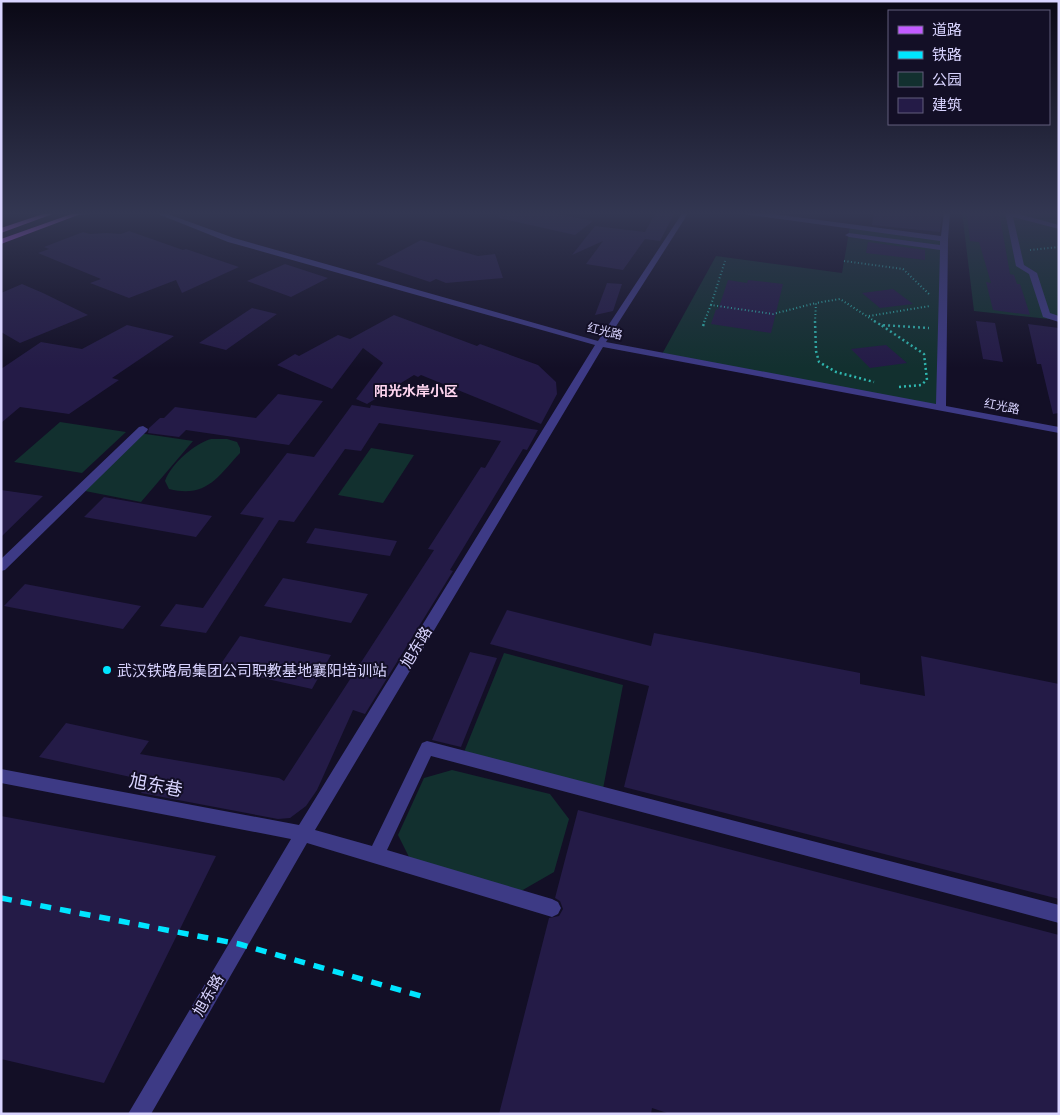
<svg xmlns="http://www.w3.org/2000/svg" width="1060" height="1115" viewBox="0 0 1060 1115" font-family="'Titillium Web','Noto Sans SC',sans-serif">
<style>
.green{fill:#12302f}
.building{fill:#241b47}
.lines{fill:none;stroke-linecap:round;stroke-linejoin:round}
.path-far1{stroke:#2fb8b0;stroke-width:2;stroke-dasharray:1 2.5;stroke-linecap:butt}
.path{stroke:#2fb8b0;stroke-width:2.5;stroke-dasharray:2 3;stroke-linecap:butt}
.minor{fill:#3d3a85;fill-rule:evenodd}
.major{fill:#c25bff;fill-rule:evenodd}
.rail{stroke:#00e5ff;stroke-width:5.5;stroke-dasharray:11 9;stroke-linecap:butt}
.poi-dot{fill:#00e5ff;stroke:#130f26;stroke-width:2}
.labels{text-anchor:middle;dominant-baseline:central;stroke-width:4;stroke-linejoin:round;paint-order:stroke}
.far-street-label{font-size:12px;fill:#d9d4ff;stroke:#130f26}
.far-neighbourhood-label{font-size:14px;font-weight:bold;fill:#ffd6f0;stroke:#130f26}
.street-label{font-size:15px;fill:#d9d4ff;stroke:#130f26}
.poi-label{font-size:15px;fill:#d9d4ff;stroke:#130f26;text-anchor:start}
.near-street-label{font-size:18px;fill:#d9d4ff;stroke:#130f26}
</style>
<rect width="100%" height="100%" fill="#130f26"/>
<path class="green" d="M962,212h97v108l-85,-9z
M850,226l94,13 -3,167 -280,-50 55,-100 126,17z
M60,422l66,10 -44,41 -68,-11z
M139,433l54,8 -52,61 -61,-12z
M211,439h16l10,3 3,6v5c-23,25 -34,45 -71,36l-4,-8c6,-17 29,-37 46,-42z
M371,448l43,7 -31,48 -45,-8z
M504,653l119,32 -21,109 -140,-37z
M452,770l98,24 19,25 -15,53 -33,19 -111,-32 -12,-24 26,-57z"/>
<path class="building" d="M500,212h48l45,9 -18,14 -76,-17z
M656,212l18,2 -14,27 -15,-2 -22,31 -37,-6 17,-23 -31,14 23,-29 50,6z
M874,212h68l-2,20 -68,-7z
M967,212h32l11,62 4,1 3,9h3l10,31 -37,-5 -7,-28 5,1 -12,-41 -9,-1z
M129,231l54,19 3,-1 53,18 -57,26 -6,-13 -47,18 -39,-15 11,-4 -63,-26 11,-4 -5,-2 39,-15 7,2 17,-1 14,1z
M421,240l57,16 17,-2 8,24 -57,5 -10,-4 -6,3 -54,-18z
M868,242l57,8v10l-59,-7z
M285,264l43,14 -37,19 -44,-16z
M728,280l19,3 1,-3 35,4 -12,49 -60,-9 5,-15 2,1z
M607,283l15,1 -9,27 -18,4z
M22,284l21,9 45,22 -68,28 -19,-11v-39z
M893,289l20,15 -33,4 -18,-15z
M252,308l25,6 -51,36 -27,-7z
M394,315l83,31 3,-2 58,21 18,17 1,12 -16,30 -120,-49 -3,2 -4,-2 -47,29 -11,-5 27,-36 -20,-15 -31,41 -55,-24 18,-11 4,2 39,-21 12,4z
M976,321l19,2 8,39 -20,-3z
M1028,324l31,4v85l-6,1 -12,-50h-4z
M127,325l47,11 -62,42 7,2 -50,34 -49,-7 -19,16v-54l40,-27 41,7z
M886,345l21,18 -37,5 -19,-19z
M278,394l45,7 -34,44 -103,-15 -7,7 -31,-4 1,-5 11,-10h4l11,-11 81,11z
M352,405l18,3 1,-3 167,25 -11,20 -4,-1 -73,121 3,1 -88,143 -12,-4 -36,80 -11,16 -16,12 -12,1 -137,-26 8,-12 -110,-24 27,-34 83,18 -9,13 139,24 5,3 150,-231 -6,-1 53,-82 4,1 16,-27 -122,-18 -18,28 -16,-2 -51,73 -15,-2 -73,113 -46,-7 16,-22 27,4 61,-90 -24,-4 47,-61 27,4z
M1,490l42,6 -42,41z
M104,497l108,19 -16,21 -112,-20z
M315,528l82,13 -7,15 -84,-13z
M283,578l85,16 -17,29 -87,-17z
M25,584l116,22 -18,23 -119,-23z
M507,610l144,36 3,-13 206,40v11l65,12 -4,-40 138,28v215l-435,-112 25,-101 -159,-42z
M240,636l91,19 -19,34 -94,-21z
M470,652l27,6 -36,89 -29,-7z
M578,810l481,125v179h-389l-18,-6 -1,6h-152l50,-196 10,-2 4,-7 -3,-8 -5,-3z
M1,816l215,40 -112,227 -103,-24z"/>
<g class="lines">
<path class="path-far1" d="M1030,250l29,-3
M844,261l59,8 27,26
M711,305l14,-44
M869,316l61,-10
M704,322l7,-17 62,9 43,-11
M815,322l1,-19 24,-4 36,23"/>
<path class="path" d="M815,321l1,30 3,11 17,10 38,10
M874,321l7,4
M703,326l2,-5
M899,387l22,-2 6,-5 -3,-26 -43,-29 48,3"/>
<path class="minor" d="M76,212h21l-3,2 -20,1 -1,-1z
M153,212h9l72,26 364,103 85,-129h6l-83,130 330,62 4,-154 -91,-13 -4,-2 4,-2 91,12v-4l-197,-27 -3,-2h18l183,24 3,-24h6l-2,27 -2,167 113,21v6l-456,-86 -288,483 57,16 50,-103 5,-2 632,164v18l-628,-167 -44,94 165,49 6,3 3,6 -3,6 -6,3 -245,-74 -156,271h-23l163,-275 -290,-56v-14l298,56 296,-480 -367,-103z
M1005,212h6l48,13v4l-46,-12 11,48 13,8 13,40 9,3v6l-16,-5 -14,-43 -13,-8z
M143,426l5,3 -1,2 -142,139 -4,1v-12l138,-132z"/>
<path class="major" d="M49,212h9l-57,21v-5z
M77,212h9l-85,32v-5z"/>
<path class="rail" d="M1,898l238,46 185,53"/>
</g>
<linearGradient id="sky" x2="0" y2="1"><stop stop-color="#0a0815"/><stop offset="0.58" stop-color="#333752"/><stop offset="1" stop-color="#333752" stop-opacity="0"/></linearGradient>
<rect width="1060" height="368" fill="url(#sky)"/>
<circle class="poi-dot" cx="107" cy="670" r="5"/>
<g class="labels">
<g class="far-street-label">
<text transform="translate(605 331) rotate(13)">红光路</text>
<text transform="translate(1002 406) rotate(11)">红光路</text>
</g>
<g class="far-neighbourhood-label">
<text x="416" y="390">阳光水岸小区</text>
</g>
<g class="street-label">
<text transform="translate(416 647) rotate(-59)">旭东路</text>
<text transform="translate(208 995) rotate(-60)">旭东路</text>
</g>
<g class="poi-label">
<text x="117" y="670">武汉铁路局集团公司职教基地襄阳培训站</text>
</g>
<g class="near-street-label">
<text transform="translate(156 785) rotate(11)">旭东巷</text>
</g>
</g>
<rect width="1060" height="1115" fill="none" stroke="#d9d4ff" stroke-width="5"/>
<rect x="888" y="10" width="162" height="115" fill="#130f26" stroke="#625e7d"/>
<rect x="898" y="26" width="25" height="8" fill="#c25bff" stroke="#625e7d"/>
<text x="932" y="35" font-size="15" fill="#d9d4ff">道路</text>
<rect x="898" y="51" width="25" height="8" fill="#00e5ff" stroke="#625e7d"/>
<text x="932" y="60" font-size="15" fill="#d9d4ff">铁路</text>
<rect x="898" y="72" width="25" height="15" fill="#12302f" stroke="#625e7d"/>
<text x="932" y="85" font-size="15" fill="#d9d4ff">公园</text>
<rect x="898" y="98" width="25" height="15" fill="#241b47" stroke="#625e7d"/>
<text x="932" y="110" font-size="15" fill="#d9d4ff">建筑</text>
</svg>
